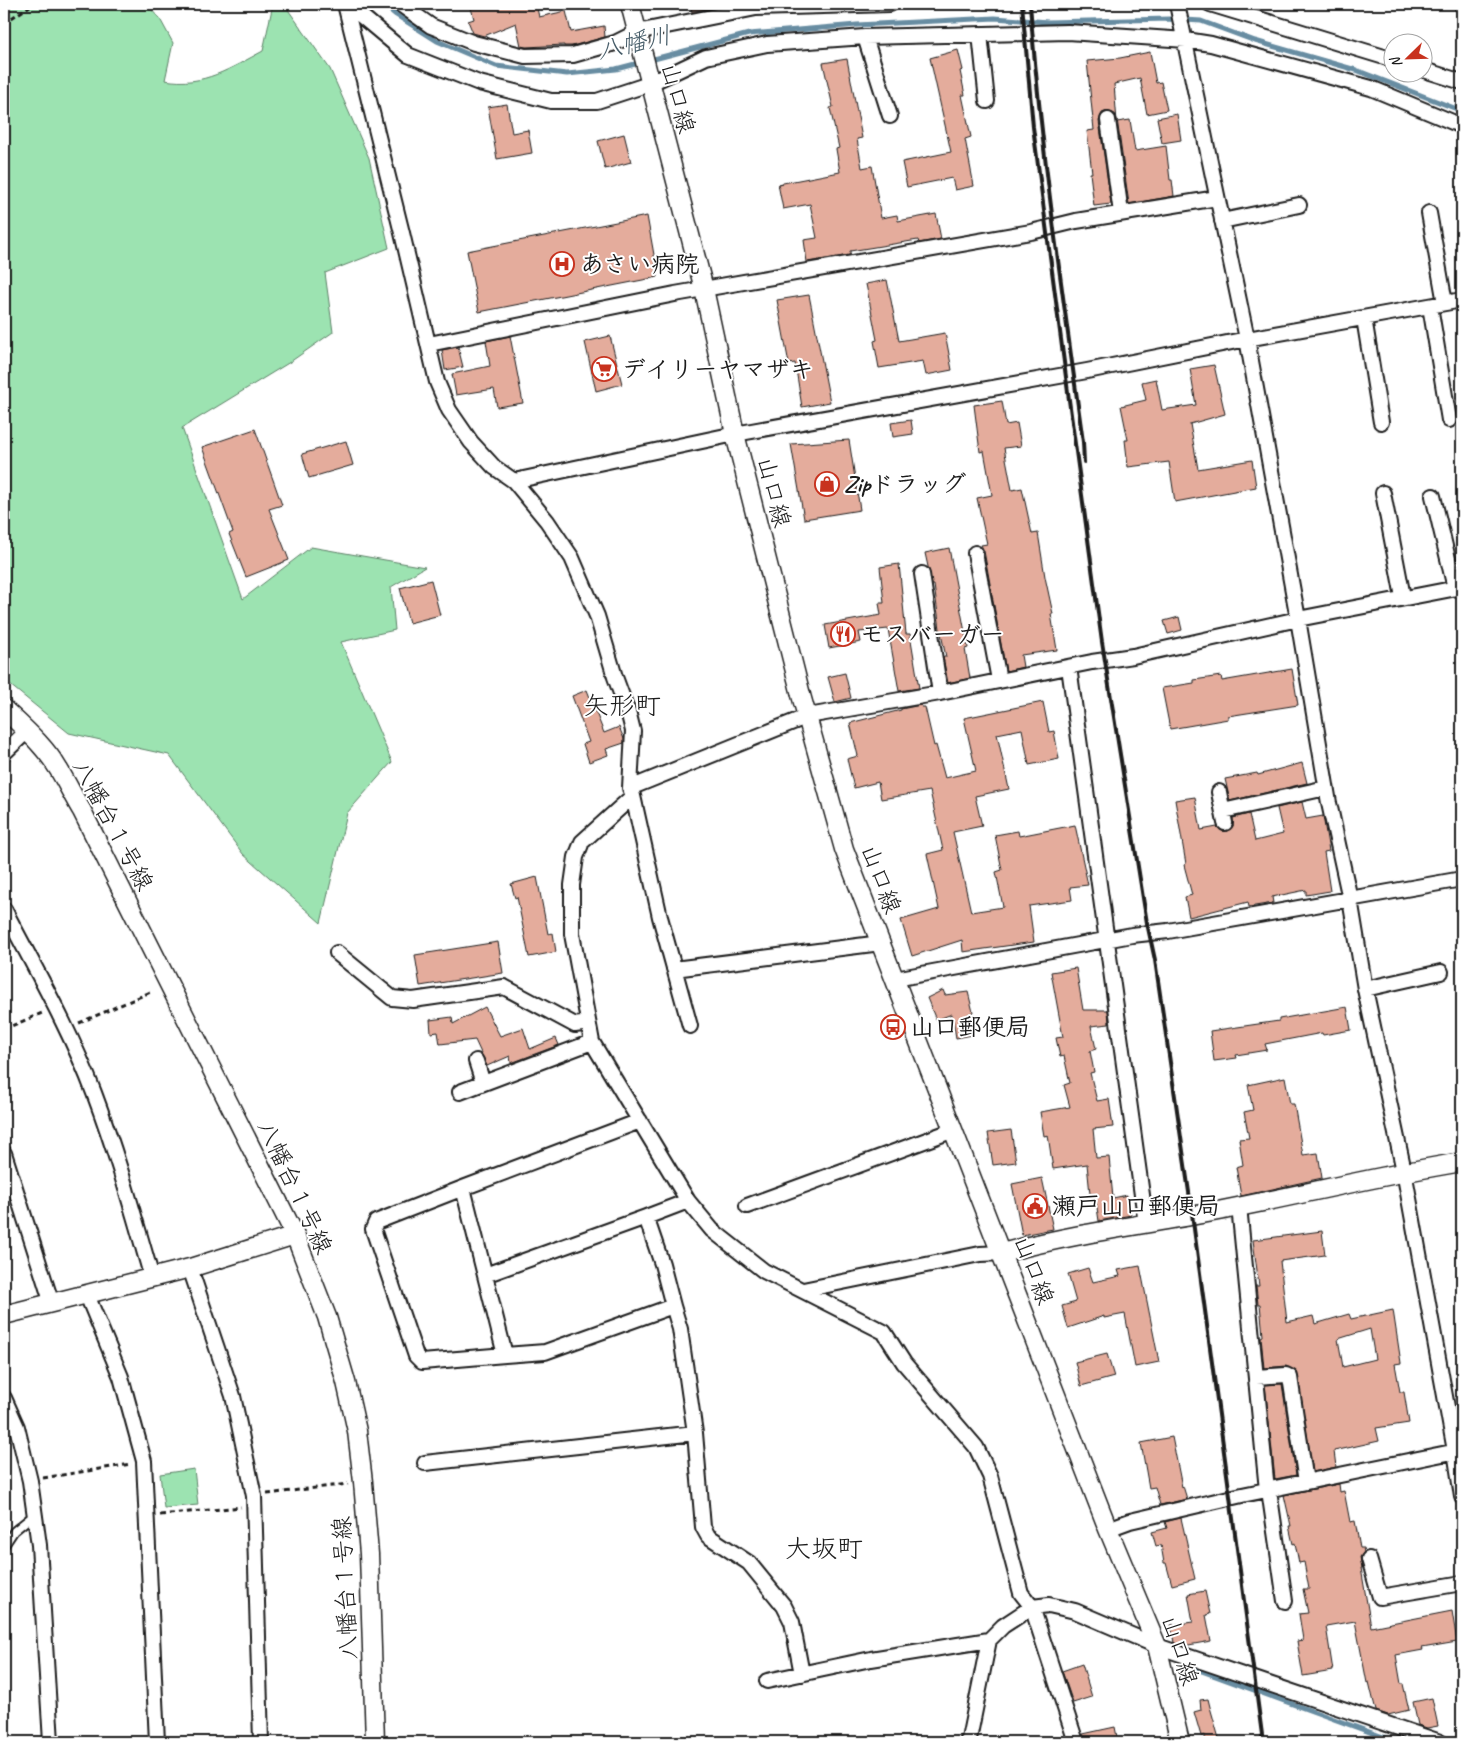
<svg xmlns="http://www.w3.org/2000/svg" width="1466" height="1746" viewBox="0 0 1466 1746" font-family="Caveat,'Klee One',sans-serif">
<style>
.green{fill:#9ce3b1;stroke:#5c8066}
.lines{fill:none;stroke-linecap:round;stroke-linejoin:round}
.stream{stroke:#688da2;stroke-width:5}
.building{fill:#e4ac9c;stroke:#1c1c1c;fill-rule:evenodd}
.service-casing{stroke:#1c1c1c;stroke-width:11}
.minor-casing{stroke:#1c1c1c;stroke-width:18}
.tertiary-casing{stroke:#1c1c1c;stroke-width:21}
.path{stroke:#1c1c1c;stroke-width:3;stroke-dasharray:5 4;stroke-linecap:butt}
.service{stroke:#fff;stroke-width:7}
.minor{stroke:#fff;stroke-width:14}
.tertiary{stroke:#fff;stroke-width:18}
.rail{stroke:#1c1c1c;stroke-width:4}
.labels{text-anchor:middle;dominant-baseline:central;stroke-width:4;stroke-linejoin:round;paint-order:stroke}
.street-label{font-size:24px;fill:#1c1c1c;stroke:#fff}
.poi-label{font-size:24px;font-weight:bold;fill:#1c1c1c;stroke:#fff;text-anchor:start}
.water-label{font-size:25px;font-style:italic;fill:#485e6a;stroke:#fff}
.quarter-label{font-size:26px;fill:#1c1c1c;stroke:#fff}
</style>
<rect width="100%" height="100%" fill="#fff"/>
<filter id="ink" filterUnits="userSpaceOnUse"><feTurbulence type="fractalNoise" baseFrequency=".02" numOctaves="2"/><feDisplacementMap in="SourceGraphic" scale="10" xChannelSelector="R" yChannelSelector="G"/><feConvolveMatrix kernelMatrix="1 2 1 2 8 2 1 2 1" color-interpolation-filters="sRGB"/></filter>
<g filter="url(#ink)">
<path class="green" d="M4,4h142l14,15 13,24 -8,37c38,7 66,-12 98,-29l10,-47h11l46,65 39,89 20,90 -64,25 8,59 -43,30 -108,66 61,171 68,-52 114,20 -34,20 4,43 -54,12 51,120 -45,51 -26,110 -78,-69 -74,-99 -100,-22 -65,-53z
M194,1469l4,36 -34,3 -4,-34z"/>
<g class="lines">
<path class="stream" d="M383,4l13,11 41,26 59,25 71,8 49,-5 133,-35 108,-9 138,-7 53,4 121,-3 32,2 54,20 101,29 106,41
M1188,1666l209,76"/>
</g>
<path class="building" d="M470,4h66l3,13 27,-6 5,21 33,-6 1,11 -33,9h-8v-1l-38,2 -5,-1 -5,-23 -32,13 -11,-3 -5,-12 6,-2z
M690,4h41l-39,8z
M958,50l5,20 -3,1 5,24h-3l9,42 -6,2 9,47 -19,4 -3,-12 -45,9 -5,-25 49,-10 -21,-94z
M1150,52l6,31 5,-1 6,28 -20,4 -7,-36 -26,6 3,38 13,-2 5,31 31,-5 4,34h2l2,16 -45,8 -12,-85 -2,-5 -8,-3 -5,2 -3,8 12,83 -17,2 -4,-33h2l-5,-42 7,-1 -7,-69 33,-3z
M847,59l15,79 -5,1 5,29 10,-2 9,52 16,-3 1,6 38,-7 5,25 -22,4 -1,-3 -68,11v4l-43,7 -3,-22 13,-2 -7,-34 -27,5 -5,-25 62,-12 -4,-23 3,-1 -9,-40 3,-1 -10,-44z
M507,104l5,29 16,-3 4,23 -35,6 -9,-52z
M1177,114l4,26 -19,3 -5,-25z
M624,134l7,28 -26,7 -7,-28z
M647,216l11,61 -179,35 -12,-61z
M887,280l12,61 46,-8 7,37 -26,5 -3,-14 -44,7 -5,-27 3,-1 -11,-56z
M809,295l21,107 -28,5 -7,-44 -6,1 -12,-64z
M510,336l13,67 -26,4 -3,-18 -38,6 -4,-21 38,-8 -4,-25z
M610,336l12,48 -26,7 -11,-49z
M458,347l5,20 -18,3 -3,-20z
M1214,365l11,49 -35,10 8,45 54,-9 4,27 -81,15 -6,-40 -41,5 -3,-27h3l-7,-34 25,-6 -4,-18 14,-3 6,31 34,-5 -6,-36z
M1002,401l4,24 11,-2 4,23 -17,2 8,42 10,-2 10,46 6,-1 7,44 8,37h-2l6,36 -36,5 2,12 -17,4 -22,-120 -3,-6 6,-1 -10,-46 15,-3 -8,-44 -4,1 -6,-47z
M911,420l2,14 -20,3 -2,-14z
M255,429l27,76 -13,4 20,51 -43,17 -17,-43 4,-2 -31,-85z
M849,440l11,70 -56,9 -13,-75z
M346,441l7,24 -44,13 -7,-24z
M949,548l19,100 -3,1 5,29 -22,5 -5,-26h3l-6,-28 -6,-44h-2l-7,-32z
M899,564l7,70h4l9,54 -20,3 -11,-62 -29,3 2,10 -32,6 -4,-23 56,-10 -2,-12h5l-4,-36z
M431,580l9,35 -31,8 -9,-35z
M1179,617l3,13 -14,4 -4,-13z
M1292,669l6,36 -70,11v3l-58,10 -8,-41 32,-5v-3l27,-4 1,5z
M845,673l6,25 -16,4 -7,-25z
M587,690l17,43 15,-6 5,12v4l-18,6 2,6 -19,7 -6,-18 6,-2 -17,-46z
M1043,702l6,30 5,-1 5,28 -30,6 -7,-36 -25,5 12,55 -34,7 7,30 -29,6 18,80 32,-5 -7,-35 6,-2 -7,-35 23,-4 1,5 56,-11 13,60 -18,2 2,13 -43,6 5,36 -71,10 -1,-12 -50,16 -11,-36 38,-11 -12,-55 16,-4 -13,-59 -49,8 -3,-17 -24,6 -7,-29 11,-3 -8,-33 51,-13v-1l20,-4 1,2h3l9,39 2,-1 9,33 31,-7 -12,-53z
M1302,763l5,20 -77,18 -5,-22 32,-6 1,2z
M1195,797l6,33 16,-3 5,4h5l6,-5v-8l16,-4 6,27 28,-7 -6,-26 25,-6 4,17 17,-3 6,35 -5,1 6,39 -24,4v-5l-34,7 1,6 -24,4 -1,-5 -59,15 -4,-20 7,-2 -8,-30 2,-1 -11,-64z
M537,877l11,57 5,-1 3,19 -27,5 -12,-60 -2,1 -4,-14z
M498,942l5,31 -83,13 -5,-31z
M1076,968l7,42h25l1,14 -18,2 5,23 -6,2 4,21 -4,1 7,28 12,-2 4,28 -20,2 3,29 13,-1 4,41 14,-3 4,20 -32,6 -4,-27h-5l-3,-30 -34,5 -5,-34 -4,1 -4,-24 30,-5 -6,-22 6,-2 -6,-27 -4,1 -4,-19 7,-1 -12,-65z
M943,990l2,5 23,-3 5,20 -6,3 5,20 -16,3 -4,-24 -16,6 -9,-22z
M485,1007l15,29 23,-8 7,21 26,-11 3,7 -48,18 -1,-7 -23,10 -12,-26 -35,4 -2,-12 -7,1 -1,-13 22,-3 1,7z
M1347,1007l4,23 -28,5 -1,-2 -57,11 2,6 -31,5 1,3 -23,3 -4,-30 69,-10v-2z
M1285,1077l5,27h4l9,51 15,-2 4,25 -81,18 -5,-29 7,-2 -4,-26 10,-1 -5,-26 9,-2 -5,-25z
M1011,1130l5,32 -23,3 -5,-32z
M1042,1178l11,51 -31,6 -10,-51z
M1322,1231l3,24 -45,6 7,61 26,-6 2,8 34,-10 2,5 42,-9 8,53 -6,1 5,28h4l5,31 -33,5 3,13 -45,10 2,16 -23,5 -16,-100 -11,-6 -22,2 -3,-31 2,-1 -3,-32h-2l-2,-18h3l-6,-46zM1370,1329l5,30 -32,8 -5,-28z
M1140,1266l19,96 -24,5 -10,-53 -21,4v-2l-36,12 -6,-22 14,-4 -8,-28 20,-6 5,14 27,-6 -2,-6z
M1107,1354l7,23 -33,9 -6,-24z
M1282,1384l14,91 -21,4 -10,-94z
M1172,1437l10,50 1,-1 4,13 -27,6 -5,-18 -6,1 -8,-45z
M1339,1484l1,8 4,-1 6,31 5,-1 5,27h3l1,4 -4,5 2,11h-1l10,59 81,-16 5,31 -35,6 1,2 -27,5 5,29h2l6,26 -21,5 -12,-4 -7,-29 -2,1 -12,-62 -29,5 7,45 -30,5 -6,-35 6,-1 -4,-26 9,-1 -5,-24h6l-5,-27 -5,1 -4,-20 -2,1 -4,-18h2l-7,-31z
M1181,1518l14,61 -23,6 -6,-22h-2l-3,-18 -5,1 -4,-14 15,-4 -2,-6z
M1205,1591l5,23 -4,1 5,26 -28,5 -9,-3 -3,-18 22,-3 -5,-28z
M1082,1664l10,33 -19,6 -11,-32z
M1432,1698l6,28 -11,2 -9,-3 -5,-23z
M1208,1699l2,8 10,35h-15v-7l-4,1 -7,-24 7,-2 -1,-10z
M1115,1727l3,15h-33l-2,-8z"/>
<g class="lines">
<defs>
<path id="service" d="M4,1546l10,-15 21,-17"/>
<path id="minor" d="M345,4l57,229 35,149 12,28 22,32 23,25 20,14 33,40 25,37 25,58 18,61 14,38 4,16 -3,57 3,8 -51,46 -6,15 -4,28v49l20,108 96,159 24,29 52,41 120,61 20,31 72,84 14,29 31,117 11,14 44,135
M347,4l61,51 71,28 72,18h46l52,-17 57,-27 61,-13 98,-7 203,-5 118,8 25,4 160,44 91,38
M400,4l31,22 43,17 51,13 48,-1 42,-12 22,-11 119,-24 134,-4
M1177,4l70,335 51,280 31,184 21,96 15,90 39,182 51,280 7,46
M1210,4l184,56
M1462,4v1
M980,34l7,67
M865,37l25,79
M1424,70l38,12
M1108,120l13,93
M1429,213l16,90
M1222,221l77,-16
M1430,306l19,114
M1364,318l17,104
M429,344l246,-50 356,-62 45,-11 141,-23
M514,481l221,-47 352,-63 160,-32 215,-39
M1383,493l20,104
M1433,496l22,92
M975,553l24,127
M922,574l18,119
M1069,667l77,557
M4,753l23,-22
M630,788l178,-72 132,-23 152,-31 41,-6 165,-37 164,-32
M1219,792l6,31
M633,796l27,121 30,109
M1223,811l103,-23
M4,909c31,60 66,120 90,184 23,61 40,123 58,185
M337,953l55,45 21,2 91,-13 71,38 13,-2
M674,969l207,-26
M895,979l237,-44 36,-4 294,-52
M1365,989l76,-17
M476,1061l7,22
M460,1092l132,-50
M640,1121l-177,67 42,167 40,-3 128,-46 -11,-42 -16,-47 42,-16
M4,1153l48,151
M463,1188l-87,34 -3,7 43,127 6,6 83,-7
M747,1206l207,-76
M1239,1206l28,284
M190,1268l43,128 21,100 7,246
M485,1275l161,-58
M803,1290l177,-36 22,-1
M87,1295l34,82 23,84 13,281
M1256,1377l30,-2 4,2 16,105
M4,1398l13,29 13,54 9,64 12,197
M695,1433l8,94 5,9 41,27 35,43 8,16 10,52
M425,1463l270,-30 -15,-104 -7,-23
M1269,1490l16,111
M1108,1529l22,-8 112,-26 220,-45
M1369,1559l11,38 82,-14
M767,1681l104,-22 118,-19 14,-14 29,-19 17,-2 26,6 82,35 283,96
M967,1742l2,-3 20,-99"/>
<path id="tertiary" d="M630,4l74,285 31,145 66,261 43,154 264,680 49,117 23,96
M4,709c20,19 41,37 55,61 8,13 15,28 23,41l213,424 32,82 19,65 11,49 6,51 6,72 6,188
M1002,1253c65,-18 133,-27 200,-39 87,-16 173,-38 260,-52
M4,1315l186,-47 105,-33"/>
</defs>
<use href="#service" class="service-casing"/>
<use href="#minor" class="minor-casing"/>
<use href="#tertiary" class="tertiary-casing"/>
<path class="path" d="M4,23l29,-19
M79,1023l74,-32
M4,1029l38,-16
M43,1478l88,-14
M267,1494l81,-10
M160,1515l81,-8"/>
<use href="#service" class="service"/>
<use href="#minor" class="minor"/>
<use href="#tertiary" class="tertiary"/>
<path class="rail" d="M1022,4l11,123 36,273 33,242 45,281 8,37 35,239 73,543
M1030,4c11,146 33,292 53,438l1,20"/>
</g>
</g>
<defs>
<symbol id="hospital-ring" viewBox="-11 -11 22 22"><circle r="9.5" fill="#fff" stroke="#c8321e" stroke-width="1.5"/><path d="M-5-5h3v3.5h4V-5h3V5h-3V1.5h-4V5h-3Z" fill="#c8321e"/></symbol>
<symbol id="supermarket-ring" viewBox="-11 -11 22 22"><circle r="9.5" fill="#fff" stroke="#c8321e" stroke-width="1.5"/><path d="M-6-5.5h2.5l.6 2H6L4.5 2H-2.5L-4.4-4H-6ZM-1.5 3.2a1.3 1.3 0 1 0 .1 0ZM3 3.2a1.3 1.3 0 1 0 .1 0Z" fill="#c8321e"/></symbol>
<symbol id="shop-ring" viewBox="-11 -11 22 22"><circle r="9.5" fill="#fff" stroke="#c8321e" stroke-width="1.5"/><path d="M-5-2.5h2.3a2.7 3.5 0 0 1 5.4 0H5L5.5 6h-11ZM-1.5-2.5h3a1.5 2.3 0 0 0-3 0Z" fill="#c8321e"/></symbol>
<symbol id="restaurant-ring" viewBox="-11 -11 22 22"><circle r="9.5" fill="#fff" stroke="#c8321e" stroke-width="1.5"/><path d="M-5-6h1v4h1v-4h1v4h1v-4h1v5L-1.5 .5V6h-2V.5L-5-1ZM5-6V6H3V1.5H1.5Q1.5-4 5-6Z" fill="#c8321e"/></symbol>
<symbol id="bus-ring" viewBox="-11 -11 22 22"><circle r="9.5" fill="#fff" stroke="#c8321e" stroke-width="1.5"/><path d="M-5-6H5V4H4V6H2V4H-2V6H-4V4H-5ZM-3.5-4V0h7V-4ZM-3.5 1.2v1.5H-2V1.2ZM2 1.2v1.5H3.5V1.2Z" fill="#c8321e"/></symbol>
<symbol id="civic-ring" viewBox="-11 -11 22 22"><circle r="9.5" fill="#fff" stroke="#c8321e" stroke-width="1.5"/><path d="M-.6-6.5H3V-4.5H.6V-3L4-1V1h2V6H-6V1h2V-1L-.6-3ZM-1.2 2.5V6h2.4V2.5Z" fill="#c8321e"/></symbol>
</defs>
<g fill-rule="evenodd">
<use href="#hospital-ring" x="548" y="250" width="28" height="28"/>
<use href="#supermarket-ring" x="590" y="355" width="28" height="28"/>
<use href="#shop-ring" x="813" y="470" width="28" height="28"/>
<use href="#restaurant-ring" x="829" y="620" width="28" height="28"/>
<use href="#bus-ring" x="879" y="1013" width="28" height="28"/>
<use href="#civic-ring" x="1021" y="1192" width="28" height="28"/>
</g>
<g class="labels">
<g class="street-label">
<text transform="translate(678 98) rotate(75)">山口線</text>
<text transform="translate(774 492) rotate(76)">山口線</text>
<text transform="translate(113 825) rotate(62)">八幡台１号線</text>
<text transform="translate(881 879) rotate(69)">山口線</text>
<text transform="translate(295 1187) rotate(65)">八幡台１号線</text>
<text transform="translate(1034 1270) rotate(69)">山口線</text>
<text transform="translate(345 1588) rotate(-93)">八幡台１号線</text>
<text transform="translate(1180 1650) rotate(72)">山口線</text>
</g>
<g class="poi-label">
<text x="580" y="264">あさい病院</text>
<text x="622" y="369">デイリーヤマザキ</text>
<text x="844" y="484">Zipドラッグ</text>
<text x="860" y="634">モスバーガー</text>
<text x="910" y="1027">山口郵便局</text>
<text x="1052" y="1206">瀬戸山口郵便局</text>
</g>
<g class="water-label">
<text transform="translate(634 43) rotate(-13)">八幡川</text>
</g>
<g class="quarter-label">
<text x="622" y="705">矢形町</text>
<text x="824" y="1548">大坂町</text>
</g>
</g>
<rect width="1466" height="1746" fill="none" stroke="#fff" stroke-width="20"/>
<rect x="10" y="10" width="1446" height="1726" fill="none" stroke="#1c1c1c" stroke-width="2" filter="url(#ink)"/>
<g transform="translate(1408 58) rotate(247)"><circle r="24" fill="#ffffff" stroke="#a4a4a4"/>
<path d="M0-4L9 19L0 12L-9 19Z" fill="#c8321e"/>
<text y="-8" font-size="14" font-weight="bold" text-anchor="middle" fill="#1c1c1c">N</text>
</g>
</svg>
